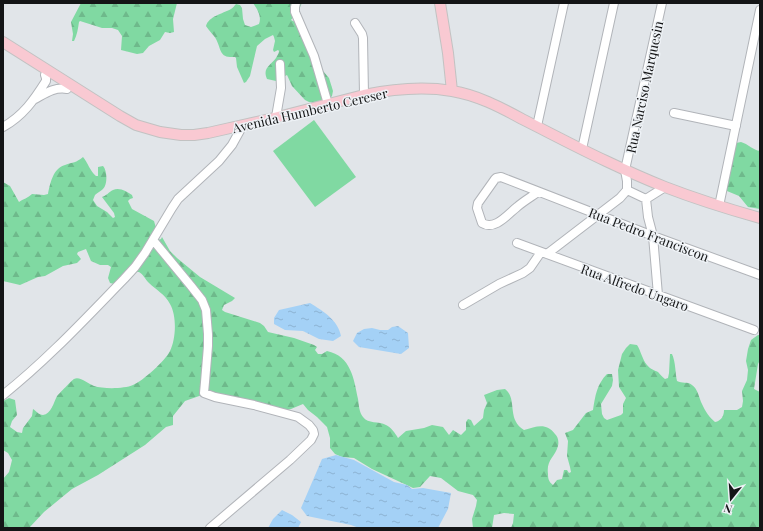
<svg xmlns="http://www.w3.org/2000/svg" width="763" height="531" viewBox="0 0 763 531" font-family="'Playfair Display',serif">
<style>
.green{fill:#80d9a2}
.forest{fill:url(#forest-firs)}
.water{fill:url(#water-ripples)}
.lines{fill:none;stroke-linecap:round;stroke-linejoin:round}
.minor-casing{stroke:#b1b4b9;stroke-width:10}
.major-casing{stroke:#c2c2c2;stroke-width:12}
.minor{stroke:#fff;stroke-width:8}
.major{stroke:#f9c9d2;stroke-width:10}
.labels{text-anchor:middle;dominant-baseline:central;stroke-width:3;stroke-linejoin:round;paint-order:stroke}
.street-label{font-size:13px;fill:#141516;stroke:#eef2f6}
</style>
<defs>
<pattern id="forest-firs" width="22" height="20" patternUnits="userSpaceOnUse"><rect width="22" height="20" fill="#80d9a2"/><path d="M5 1l3.5 6h-7zM16 11l3.5 6h-7z" fill="#6eb98b"/></pattern>
<pattern id="water-ripples" width="26" height="14" patternUnits="userSpaceOnUse"><rect width="26" height="14" fill="#a4d1f6"/><path d="M2 4q2-2 4 0t4 0M15 11q2-2 4 0t4 0" fill="none" stroke="#8cb3d2"/></pattern>
</defs>
<rect width="100%" height="100%" fill="#e1e5e9"/>
<path class="green" d="M314,120l42,57 -41,30 -42,-56z"/>
<path class="forest" d="M81,3h96l-4,16 1,13 -4,1 -5,-1 -5,8 -11,6 -6,7 -6,1 -16,-4 1,-14 -4,-6 -6,-2h-10l-22,-7 -1,1c-1,7 -2,13 -5,19h-2l1,-7 -2,-12z
M253,3h49l-5,10 -6,7 4,2 7,2 10,34 17,20 4,13 -1,5 -4,4 -11,3 -8,-1 -4,-2 -13,-14 -5,-11 -11,6 -9,-2c-5,-11 4,-14 9,-21 1,-2 3,-5 3,-7l-1,-1 -4,2 -1,-2 2,-9 -1,-4 -1,-2 -8,4 -8,7 -7,30 -4,6 -2,1 -7,-16 -1,-9 -1,-1c-16,1 -13,-6 -19,-18 -2,-4 -7,-8 -10,-13 3,-10 16,-12 25,-17 2,-1 3,-3 5,-5l4,1 2,3 1,11 2,6 6,2 8,-3c3,-8 -2,-15 -6,-21z
M741,142c7,2 12,8 19,9v58l-12,-2 -9,-11 -12,-5 -1,-4 7,-37 3,-7z
M83,157c5,6 7,14 13,19h2v-9l5,-1c4,4 5,18 0,23 -2,2 -6,4 -8,6l-2,5 4,6 10,6 6,6 2,-1 -1,-4 -12,-16c4,-1 7,-5 11,-7 7,-3 14,2 19,5l1,3 -3,1 -2,2 4,8 22,12 2,7 -1,10 3,2 3,-1 1,-2 8,14 7,7 23,19 35,21 -3,3 -8,4 -2,5 3,2 35,11 4,3 4,6 26,6 20,7 3,2 -2,3 3,4h4l5,-3c24,5 27,28 31,48 1,6 1,13 5,18 5,7 16,4 23,8 5,2 9,8 12,13l8,-7 18,-3 8,-3 11,2 6,8 4,-5 8,5 5,-5v-8l2,-3 3,1 3,6 9,-8 1,-8 3,-7 -3,-8 13,-5 8,-1c13,10 1,30 19,41 12,-3 22,-8 31,4 3,3 4,7 3,12 -3,11 -12,14 -10,28 0,5 1,8 5,11l4,-5 5,-1 2,-9h3l2,3 2,-1 -1,-5 -3,-11 1,-15 -3,-8 8,-3 13,-17 7,-3c2,-14 4,-26 14,-36h5l1,6 -1,6 -11,18 1,10 2,4 3,2 14,-5 2,-2v-9l3,-6 -7,-11 -1,-17 4,-16 4,-6 4,-4 7,1c4,6 5,14 10,20 3,4 7,5 11,7 2,2 4,5 7,7l3,-1 1,-5 1,-19h2c4,9 3,19 5,27 5,3 10,0 15,4 6,4 7,13 10,19 3,7 8,14 13,18 6,-1 9,-6 9,-12h13l5,-3 1,-6 -1,-10 5,-11 1,-10 -2,-9 2,-12 3,-9 7,-5h2v25l-2,4 -4,25 6,3v136h-249l2,-5 1,-9 -10,-1 -10,2 -2,13h-19l-1,-9 4,-13 1,-6 -4,-5 -15,-4 -17,-13 -11,-2 -10,11 -7,1 -41,-19 -18,-11 -12,-1 -7,-3 -5,-6v-10l-3,-11 -10,-10 -9,-7 -5,-6 -12,5 -8,2 -81,-16 -17,6 -12,15v9l-7,2 -21,18 -47,30 -26,14 -28,23 -15,16h-26v-49l6,-7 3,-12 -4,-7 -5,-3v-49l6,-3 6,2 2,15 -5,6 -2,6 7,5 5,1 1,-5 9,-12 1,-7c3,2 6,6 10,6 8,-1 11,-13 14,-19 2,-2 15,-16 17,-17 6,-3 14,5 20,7 9,3 30,3 39,-1 10,-4 32,-24 37,-34 6,-12 7,-35 0,-47 -5,-10 -14,-14 -21,-21 -4,-4 -6,-9 -10,-11h-4l-21,12 -4,-1 -2,-5 3,-11 -3,-2h-8l-9,-4 -5,-12 -8,3 -1,2 4,5 -4,4 -14,3 -18,10 -7,1 -18,8 -17,-4v-99l7,4 9,16c4,-3 9,-4 13,-8l12,1 4,-1c2,-10 5,-26 17,-29 8,-3 11,-2 18,-8z"/>
<path class="water" d="M310,303c13,8 28,17 31,33l-8,5 -14,-2 -16,-8 -18,-1 -11,-6v-6l5,-8z
M398,326l10,7 1,15 -8,6 -42,-7 -6,-6 4,-8 7,-4 8,-1 8,2h8l4,-3z
M336,455l18,5 40,22 13,3 5,4 11,-1 28,5 -3,16 -10,19h-79l-8,-3 -44,-9 -6,-8 21,-49z
M282,510l10,5 9,7 -3,6h-30l5,-9z"/>
<g class="lines">
<defs>
<path id="minor" d="M296,3l-1,4v5l19,44 14,48
M355,23l7,11 1,4 1,57
M35,99c11,-6 19,-12 32,-10
M674,113l62,13
M276,117l5,-29 -1,-24
M537,126l27,-123
M3,127c20,-11 31,-27 43,-46v-3l-1,-3
M582,149l32,-146
M627,190l19,9
M538,192c-7,5 -14,9 -21,15 -9,7 -22,24 -35,16l-5,-15 1,-5 17,-24 1,-1 5,-1 152,59 107,39
M646,199l2,18 5,19 5,59
M646,199l19,-12
M719,206l41,-196
M153,240l38,46 11,14 4,10 2,24v12l-3,36 -1,11 11,4 39,8 44,12 11,8 4,5 1,4 -3,6 -21,20 -80,68
M517,243l237,87
M547,254l73,-56 7,-8v-9l-2,-11 37,-167
M463,305l36,-21 24,-11 7,-5 11,-16
M3,395c44,-35 82,-76 121,-116l11,-12 10,-14 27,-45 6,-9 41,-38 13,-16 11,-20"/>
<path id="major" d="M440,3l8,50 4,38
M3,42l117,74 16,9 24,7 21,3h13l14,-2 62,-14 94,-24c29,-6 58,-9 88,-4 25,4 48,16 70,28 28,14 56,29 84,42 19,9 39,18 59,26 31,12 63,22 95,31"/>
</defs>
<use href="#minor" class="minor-casing"/>
<use href="#major" class="major-casing"/>
<use href="#minor" class="minor"/>
<use href="#major" class="major"/>
</g>
<g class="labels">
<g class="street-label">
<text transform="translate(644 87) rotate(-78)">Rua Narciso Marquesin</text>
<text transform="translate(310 110) rotate(-13)">Avenida Humberto Cereser</text>
<text transform="translate(649 234) rotate(21)">Rua Pedro Franciscon</text>
<text transform="translate(635 287) rotate(20)">Rua Alfredo Ungaro</text>
</g>
</g>
<rect width="763" height="531" fill="none" stroke="#141516" stroke-width="8"/>
<g transform="translate(731 499) rotate(197)" stroke="#eef2f6" stroke-width="3" paint-order="stroke">
<path d="M0-3L7 15L0 10L-7 15Z" fill="#141516"/>
<text y="-6" font-size="11" font-weight="bold" text-anchor="middle" fill="#141516">N</text>
</g>
</svg>
